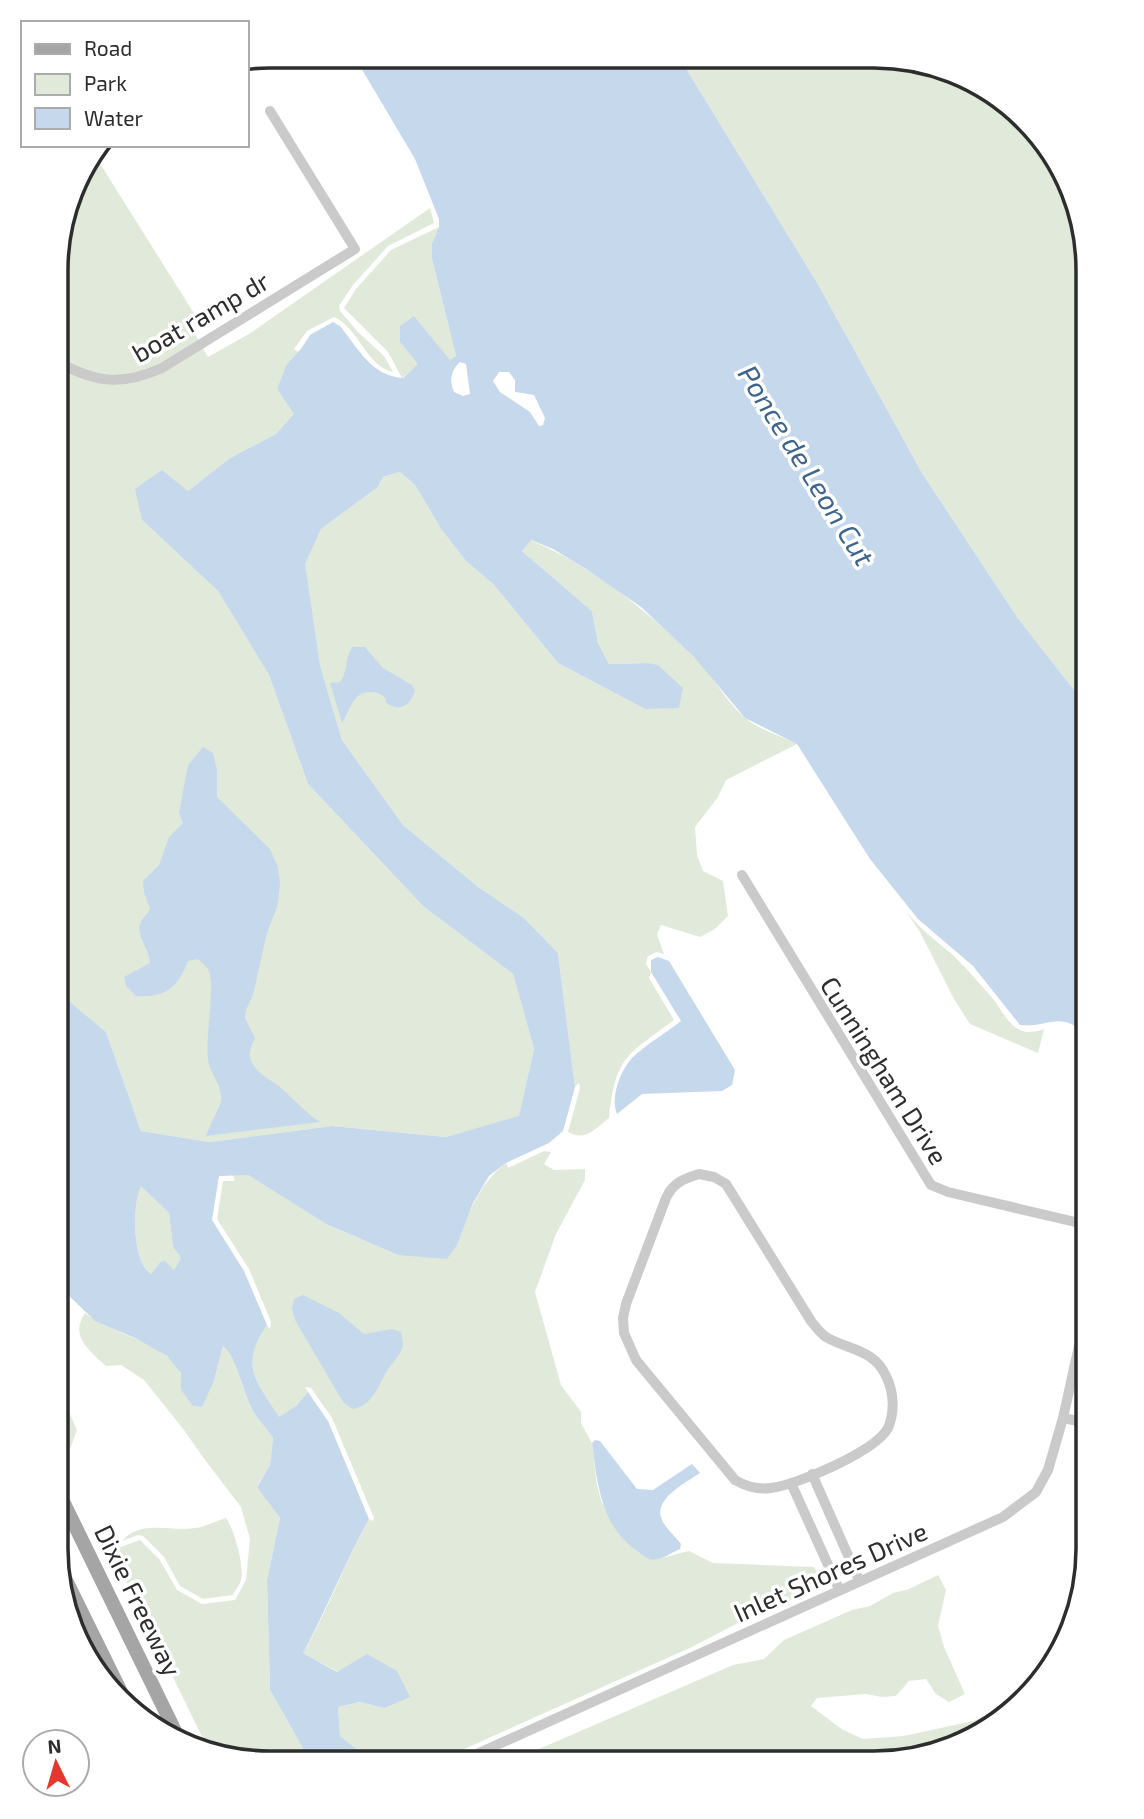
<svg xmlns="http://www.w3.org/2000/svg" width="1144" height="1819" viewBox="0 0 1144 1819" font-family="'Exo 2',sans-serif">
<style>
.green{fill:#e1eada}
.water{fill:#c6d8eb;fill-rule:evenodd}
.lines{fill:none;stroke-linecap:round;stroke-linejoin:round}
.minor{stroke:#cacaca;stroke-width:10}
.primary{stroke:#a5a5a5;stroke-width:14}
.labels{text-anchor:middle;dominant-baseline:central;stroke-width:7;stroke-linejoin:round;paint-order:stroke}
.street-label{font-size:26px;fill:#2d2d2d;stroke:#fff}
.water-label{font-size:28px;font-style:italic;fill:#3c648e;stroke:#fff}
.rim{fill:none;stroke:#2d2d2d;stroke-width:3.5}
</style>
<rect width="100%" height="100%" fill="#fff"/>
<path class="green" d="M679,57l224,1 102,42 67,88 16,82v438l-71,-91 -95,-144 -103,-187z
M94,154l106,169 -8,6 16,28 41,-23 181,-126 4,15 -46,23 -35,39 -14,21 1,5 18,21 26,24 9,16c-27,-6 -34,-44 -59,-55l-27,14 -13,18 5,3 -13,13 -9,24 18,25 -19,20 -46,24 -42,33 -46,29 76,71 51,84 39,109 115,122 90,68 21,75 -15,68 -73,20 -114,-11 -123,16 -68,-11 -35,-99 -49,-41 1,-749 20,-67z
M439,227l-7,16v16l24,97 -6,5 -37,-45 6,48 -17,14 -14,-26 -44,-44 12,-19 35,-39z
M400,472l15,13 26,44 25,32 28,24 64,78 87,46 1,-46 -37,1 -11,-21 -6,-32 -70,-60 8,-11c62,26 115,69 162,115 19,18 32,44 52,62 13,12 37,19 53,27l-71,36 -8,17 -23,30 2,28 6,16 20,10 5,35 -13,13 -15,8 -39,-12 -4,9 7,20 -8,-2 -8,4 -2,8 5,8 -2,6 25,42c-48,36 -58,36 -65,98 -14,11 -24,24 -41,14l12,-44 -1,-5 -4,4 -17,-134 -34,-35 -47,-32 -74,-61 -61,-85 -22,-75 -16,-101 17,-35 57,-42 5,-10z
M905,910c14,18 31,31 48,45 14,14 28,30 41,45 7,9 13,23 24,29 7,5 19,3 26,0l-6,24 -68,-29 -16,-25 -34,-67z
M544,1151l7,1 -7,12 10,6 31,-1v11l-29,54 -21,58 26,93 20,27v11l11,20 5,42 5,18 59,55 28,-7 24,12 101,4 11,19 -85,36 -48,25 -257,115h-31l7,-2 -38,2 -33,-26 -2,-29 22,-5 24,6 -46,-36 -35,-19c25,-43 42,-91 66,-134l4,2 1,-3 -42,-100 -21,-30 -6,-1 3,5 -12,14 -17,12c-22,-38 -41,-52 -12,-93l3,4 1,-7 -22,-53 -32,-50 6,-38h12l-2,-6h15l78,49 72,31 59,-10c12,-33 21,-60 49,-82l2,5z
M141,1185l28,28 4,34 8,11 -7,13 -14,-9 -9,12c-19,-14 -19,-69 -10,-89z
M56,1190c10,23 14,48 0,69z
M85,1313c22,19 87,32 96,61 1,4 0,12 0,16l33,-9 9,-36c14,13 19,48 30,66 6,10 14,18 20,27l-3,27 -13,21 23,32 -13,62 3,110 40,71h-68l-35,-14 -94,-193 5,-6 22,-8 20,20 17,30 25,14 33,-4 11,-20 4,-41 -9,-32 -36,-47 -21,-30 -40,-50 -23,-15 -15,1c-16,-15 -37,-30 -21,-53z
M56,1348l7,51 14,31 -7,19 -7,6 -7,-15z
M226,1518c8,11 19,49 15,62 -1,5 -6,10 -8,15l-30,4 -23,-13 -16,-29 -21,-21 -5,-1 -16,6c19,-22 47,-9 73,-13 10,-1 21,-7 31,-10z
M938,1575l8,15 -8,36 6,21 21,47 -16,8 -13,-8 -10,-15 -17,2 -13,15 -14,1 -16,-3 -49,4 -6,8 32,24 20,9 41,-3 69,-15 32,-12 -49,38 -81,16 -385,-1 13,-11 22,4 208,-90 31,-6 20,-19 68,-30 18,-4 23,-13 16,-4z"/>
<path class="water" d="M354,56l325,1 140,229 103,187 95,144 71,91v328c-29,-27 -37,-8 -68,-11l-47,-59 -55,-47 -48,-60 -73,-115 -52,-26 -51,-61 -53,-50 -55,-38 -33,-20 -22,-9 -9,11 70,60 6,32 11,21 38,-1 11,2 25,23 -4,20 -34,1 -87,-46 -64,-78 -28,-24 -25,-32 -26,-44 -15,-13 -17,5 -5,10 -57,42 -16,35 15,101 22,75 61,85 74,61 47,32 34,35 17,134 -12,44 -14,12 -43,20 -17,13 -16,27 -16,42 -10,14 -49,-4 -72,-31 -78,-49 -29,1 -7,44 32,51 23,54c-28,41 -11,55 12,92l17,-11 12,-14 20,29 41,98c-24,43 -42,90 -66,134l34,19 30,-18 30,17 13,26 -26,11 -24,-6 -22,5 2,29 33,26 -63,-1 -40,-71 -3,-110 13,-62 -23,-31 13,-22 3,-27c-6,-9 -14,-17 -20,-27 -10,-17 -17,-56 -30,-65l-9,35 -12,26 -9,-1 -12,-16v-17l-14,-17 -32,-18 -40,-17 -34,-33 -5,-11v-16l7,-12 3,-20 -5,-27 -5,-12 1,-199 49,41 35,99 68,11 123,-16 114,11 73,-21 15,-67 -21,-75 -90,-68 -115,-122 -39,-109 -51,-84 -76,-71 -7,-31 27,-19 26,21 42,-33 46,-24 18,-20 -17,-25 9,-24 15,-16 9,-14 23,-13 7,4c18,22 31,50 63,52l15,-14 -18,-22v-16l14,-10 36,44 6,-4 -24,-97v-16l7,-16v-8l-24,-60zM460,362l6,2 4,30 -7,2 -9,-4c-5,-11 -3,-22 6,-30zM499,372h10l6,8v12l19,3 11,23 -2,7 -4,1 -9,-14 -30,-20 -7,-11zM141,1186l28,27 4,34 8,11 -7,12 -9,-9 -5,1 -9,12c-19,-13 -19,-69 -10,-88z
M352,647h13l18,21 29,17 3,6c-3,11 -13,21 -25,14 -9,-5 0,-3 -7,-9 -5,-5 -17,-5 -22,-2 -9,5 -14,21 -19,29l-12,-40 10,-1c8,-10 4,-21 12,-35z
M203,747l10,6 4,16v28l53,52 8,18 2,16 -2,21 -11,29 -14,62 -7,15 -1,8 10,20c-4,9 -8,16 -2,26 6,12 20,16 29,25 13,11 23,23 38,33l-114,14c3,-9 14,-29 15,-35 2,-15 -11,-27 -13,-41 -3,-23 7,-72 1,-89 -2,-4 -8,-9 -11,-12l-10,2c-10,26 -22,37 -52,35l-10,-10 -2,-9 26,-14c0,-13 -14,-27 -10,-39 2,-6 7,-9 10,-15l-6,-17 -1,-11 16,-16 10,-28 14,-14 -4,-10 9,-48z
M658,957l11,4 66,109 -3,15 -10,6 -80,3 -25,20c-7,-16 3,-43 15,-56 14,-14 33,-24 49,-37l-30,-49v-12z
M303,1295l36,18 25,21 28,-5 9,3c1,6 3,11 1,17 -3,7 -9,13 -13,19 -11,16 -15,38 -37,41l-9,-7 -48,-82 -3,-11 2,-10z
M595,1440l5,1 37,48 16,1 39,-26 8,9c-13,9 -45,25 -39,44 2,9 14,19 20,27l-1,5c-9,4 -21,13 -31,10 -4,-1 -10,-7 -13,-9 -35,-24 -39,-68 -44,-107z"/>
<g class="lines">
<path class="minor" d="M58,362c38,21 64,24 104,6l193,-119 -85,-138
M742,875l189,310 17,7 140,33
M699,1174l15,3 12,7 85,137c4,5 9,12 15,16 22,13 48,12 60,39 8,16 9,36 2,52 -12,23 -91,57 -117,60 -13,2 -24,-1 -36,-8l-99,-120 -12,-27 -1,-15 3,-14 40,-106c7,-15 17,-19 33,-24z
M1063,1418l25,5
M812,1474l47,106
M791,1483l48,106
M459,1762l544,-245 33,-25 12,-22 15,-52 25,-113"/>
<path class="primary" d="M56,1487l121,248
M60,1568l64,130"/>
</g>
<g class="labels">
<g class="street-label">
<text transform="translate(200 316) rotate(-30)">boat ramp dr</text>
<text transform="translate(885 1070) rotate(58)">Cunningham Drive</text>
<text transform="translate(830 1571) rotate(-24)">Inlet Shores Drive</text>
<text transform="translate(139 1600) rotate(64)">Dixie Freeway</text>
</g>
<g class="water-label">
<text transform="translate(807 465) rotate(58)">Ponce de Leon Cut</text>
</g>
</g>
<path d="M0 0H1144V1819H0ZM270 68H874A202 202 0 0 1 1076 270V1549A202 202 0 0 1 874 1751H270A202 202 0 0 1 68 1549V270A202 202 0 0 1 270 68Z" fill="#fff" fill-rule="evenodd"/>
<path class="rim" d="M270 68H874A202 202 0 0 1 1076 270V1549A202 202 0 0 1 874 1751H270A202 202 0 0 1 68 1549V270A202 202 0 0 1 270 68Z"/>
<rect x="21" y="21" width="228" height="126" fill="#ffffff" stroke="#ababab" stroke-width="2"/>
<rect x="35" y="44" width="35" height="10" fill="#a5a5a5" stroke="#ababab" stroke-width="2"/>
<text x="84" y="56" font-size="21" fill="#2d2d2d">Road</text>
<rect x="35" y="74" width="35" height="21" fill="#e1eada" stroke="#ababab" stroke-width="2"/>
<text x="84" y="91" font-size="21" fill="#2d2d2d">Park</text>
<rect x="35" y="108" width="35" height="21" fill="#c6d8eb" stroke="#ababab" stroke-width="2"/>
<text x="84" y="126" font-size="21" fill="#2d2d2d">Water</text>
<g transform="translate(56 1763) rotate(355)"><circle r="33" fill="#ffffff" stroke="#ababab" stroke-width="2"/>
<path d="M0-5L12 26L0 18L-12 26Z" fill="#e4382f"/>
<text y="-10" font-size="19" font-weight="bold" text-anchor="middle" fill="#2d2d2d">N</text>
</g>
</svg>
